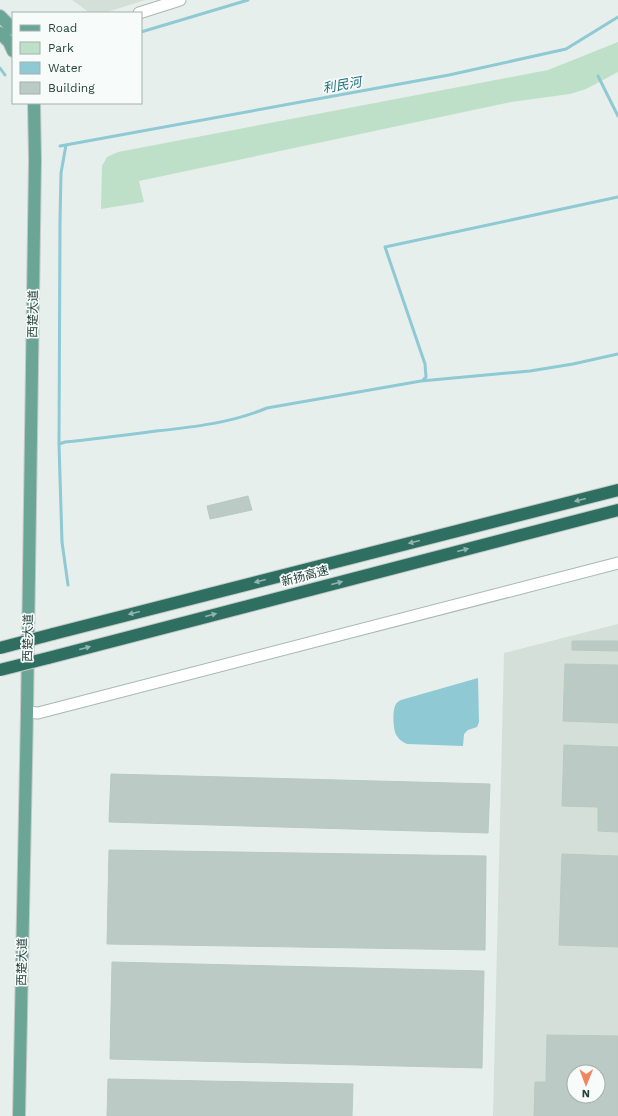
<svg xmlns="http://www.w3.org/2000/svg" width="618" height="1116" viewBox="0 0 618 1116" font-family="'Work Sans','Noto Sans SC',sans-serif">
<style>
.built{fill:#d4dfda;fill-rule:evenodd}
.green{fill:#bfe0c8}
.water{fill:#8ec9d4}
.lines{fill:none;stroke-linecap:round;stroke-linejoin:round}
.stream{stroke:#8ec9d4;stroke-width:3}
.building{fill:#bbcac4;stroke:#b8c9c2;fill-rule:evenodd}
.minor-casing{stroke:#a8b8b2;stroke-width:13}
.major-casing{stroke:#c2cac8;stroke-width:14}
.highway-casing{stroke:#c2cac8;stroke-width:14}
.minor{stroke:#fff;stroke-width:11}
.major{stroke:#6aa596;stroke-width:12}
.highway{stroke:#2f6f62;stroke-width:12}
.highway-bridge-casing{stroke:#c2cac8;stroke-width:14;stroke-linecap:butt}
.highway-bridge{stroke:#2f6f62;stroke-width:12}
.oneway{fill:#93b5ae}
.labels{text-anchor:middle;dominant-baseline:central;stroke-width:3.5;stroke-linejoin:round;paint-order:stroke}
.street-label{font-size:12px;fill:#24423a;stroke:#f7fbf9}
.water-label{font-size:13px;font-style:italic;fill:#1c6f80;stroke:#f7fbf9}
</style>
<rect width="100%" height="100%" fill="#e6efeb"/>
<path class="built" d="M72,0h73l-41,13h-14z
M618,624v492h-125l11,-463zM574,1072h24v24h-24z"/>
<path class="green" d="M618,42v30l-32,17 -16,5 -59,8 -372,79 5,21 -43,7 1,-43 5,-9 11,-5 430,-82z"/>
<path class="water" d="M478,678l1,44 -2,5 -9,3 -4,4 -1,12 -56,-2c-4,-2 -8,-4 -10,-8 -4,-5 -5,-26 -1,-32 1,-2 3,-3 5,-4z"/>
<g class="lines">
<path class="stream" d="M141,32l107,-32
M0,68l5,7
M598,76l20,40
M66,145l-5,28 -1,48 -1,223 3,98 6,43
M60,146l389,-71 117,-26 52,-32
M423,380l3,-3 -1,-13 -40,-117 233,-50
M59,444l6,-2c31,-3 61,-7 91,-11 38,-4 75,-8 111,-23l154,-27 109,-10 43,-7 45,-10"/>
</g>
<path class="building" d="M248,496l4,14 -42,9 -3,-13z
M572,641h46v10l-46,-1z
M565,664l53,1v58l-55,-2z
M564,745l54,2v85l-20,-1v-24l-36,-1z
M111,774l379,10 -2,49 -379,-11z
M109,850l377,6 -1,94 -378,-6z
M562,854l56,2v91l-59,-2z
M112,962l372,9 -2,97 -372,-9z
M547,1035l71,1v80h-84l1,-34h11zM574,1072h24v24h-24z
M108,1079l245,5 -1,32h-245z"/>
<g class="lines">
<defs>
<path id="minor" d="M139,13l41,-13
M27,712l11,1 580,-150"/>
<path id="major" d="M0,16l13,13
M0,33l9,9 4,9
M19,1116l8,-404 8,-552 -1,-57"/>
<path id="highway" d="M53,634l565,-144
M48,658l570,-148"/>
</defs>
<use href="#minor" class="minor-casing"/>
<use href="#major" class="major-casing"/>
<use href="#highway" class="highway-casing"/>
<use href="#minor" class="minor"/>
<use href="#major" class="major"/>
<use href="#highway" class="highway"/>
<defs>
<path id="highway-bridge" d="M0,648l53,-14
M0,670l48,-12"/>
</defs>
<use href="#highway-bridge" class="highway-bridge-casing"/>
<use href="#highway-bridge" class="highway-bridge"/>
</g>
<defs><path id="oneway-solid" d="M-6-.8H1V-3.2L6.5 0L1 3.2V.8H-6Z"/></defs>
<g class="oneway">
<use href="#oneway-solid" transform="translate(580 500) rotate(166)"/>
<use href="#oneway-solid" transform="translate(414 542) rotate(166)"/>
<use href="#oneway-solid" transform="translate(463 550) rotate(-15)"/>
<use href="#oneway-solid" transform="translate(260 581) rotate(166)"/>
<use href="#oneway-solid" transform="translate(337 583) rotate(-15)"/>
<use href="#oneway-solid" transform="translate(134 613) rotate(166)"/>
<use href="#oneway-solid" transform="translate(211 615) rotate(-15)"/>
<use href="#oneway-solid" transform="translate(85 648) rotate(-15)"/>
</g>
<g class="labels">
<g class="street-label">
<text transform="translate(33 314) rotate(-89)">西楚大道</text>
<text transform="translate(305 576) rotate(-15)">新扬高速</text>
<text transform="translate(28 638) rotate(-89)">西楚大道</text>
<text transform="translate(22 962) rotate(-89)">西楚大道</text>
</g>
<g class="water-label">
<text transform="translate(342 85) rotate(-10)">利民河</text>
</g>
</g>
<rect x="12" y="12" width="130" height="92" fill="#f7fbf9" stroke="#a3b1ad"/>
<rect x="20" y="25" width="20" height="6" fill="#6aa596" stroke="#a3b1ad"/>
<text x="48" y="32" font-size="12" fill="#24423a">Road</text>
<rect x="20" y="42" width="20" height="12" fill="#bfe0c8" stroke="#a3b1ad"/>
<text x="48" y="52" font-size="12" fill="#24423a">Park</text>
<rect x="20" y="62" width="20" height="12" fill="#8ec9d4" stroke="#a3b1ad"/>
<text x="48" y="72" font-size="12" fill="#24423a">Water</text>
<rect x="20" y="82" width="20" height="12" fill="#bbcac4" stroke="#a3b1ad"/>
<text x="48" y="92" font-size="12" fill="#24423a">Building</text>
<g transform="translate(586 1084) rotate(181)"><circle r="19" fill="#f7fbf9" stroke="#a3b1ad"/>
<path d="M0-3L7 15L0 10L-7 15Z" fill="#f4845f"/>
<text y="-6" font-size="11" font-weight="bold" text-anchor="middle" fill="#24423a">N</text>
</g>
</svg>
